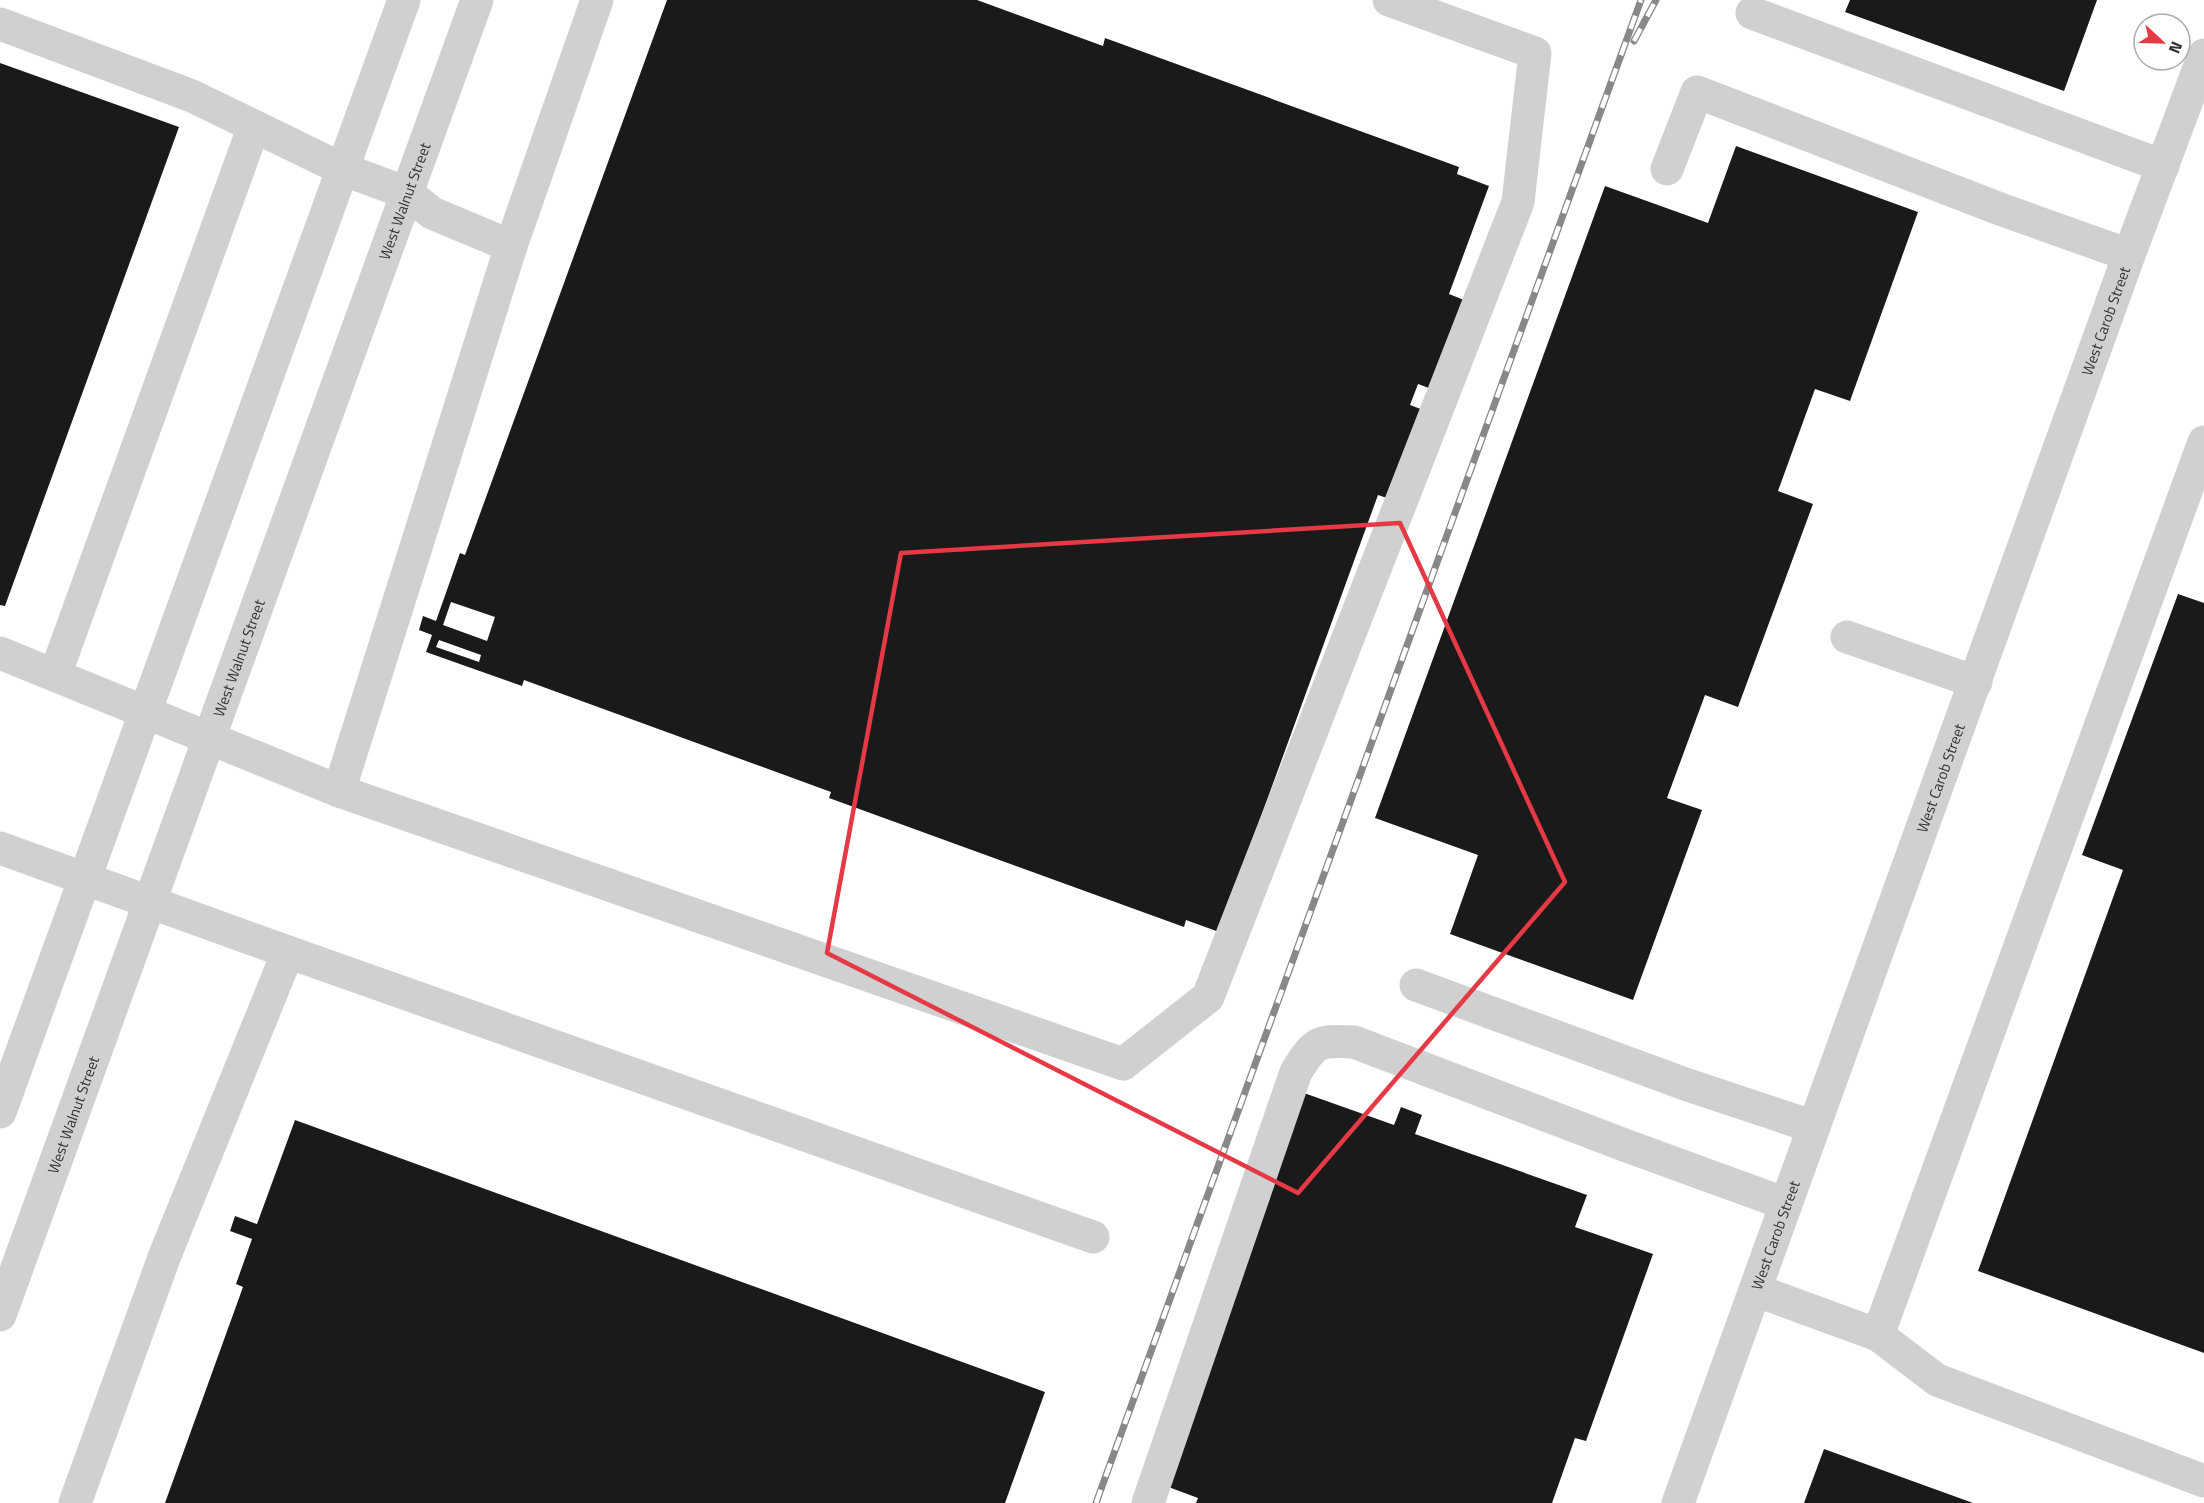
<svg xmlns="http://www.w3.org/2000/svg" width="2204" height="1503" viewBox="0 0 2204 1503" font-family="'Titillium Web',sans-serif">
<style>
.building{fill:#1a1a1a;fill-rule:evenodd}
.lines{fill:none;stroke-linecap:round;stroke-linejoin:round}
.minor{stroke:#d0d0d0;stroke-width:33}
.rail-casing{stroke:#888;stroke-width:7}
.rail{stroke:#fff;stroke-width:4.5;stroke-dasharray:14;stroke-linecap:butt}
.marked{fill:none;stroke:#e63946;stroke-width:4.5;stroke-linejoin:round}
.labels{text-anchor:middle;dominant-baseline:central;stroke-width:6;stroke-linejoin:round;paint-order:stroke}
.street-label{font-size:15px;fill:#333;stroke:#fff}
</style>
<rect width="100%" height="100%" fill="#fff"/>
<path class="building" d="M667,0h310l126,46 2,-8 354,129 -2,7 32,12 -40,108 20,8 -32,89 -19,-7 -8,21 16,6 -33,89 -15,-5 -159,437 -33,-12 -2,7 -355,-129 2,-6 -307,-112 -2,6 -96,-34 6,-17 -13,-5 4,-14 13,5 24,-68 5,2zM451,602l44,15 -8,24 -44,-16zM439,640l42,15 -2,7 -43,-15z
M1850,0h247l-33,91 -219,-79z
M0,63l179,64 -174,479 -5,-1z
M1736,146l182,66 -68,189 -35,-12 -37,102 35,13 -75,203 -33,-12 -38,103 35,12 -69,190 -183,-66 28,-79 -103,-37 230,-632 103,37z
M2178,594l26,9v750l-226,-82 145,-401 -41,-15z
M1304,1093l90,32 7,-18 21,8 -7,19 172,61 -12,32 78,27 -67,187 -11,-3 -23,65h-356l2,-5 -35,-13z
M295,1120l750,272 -40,111h-840l78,-216 -7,-3 16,-45 -22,-8 5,-15 22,8z
M1824,1449l149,54h-169z"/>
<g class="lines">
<g class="minor">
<path d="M1752,13l411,153"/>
<path d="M0,24l192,72 150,73 65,24 25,20 79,33"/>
<path d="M1667,169l30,-77 303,117 129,46"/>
<path d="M1847,637l129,45"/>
<path d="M0,653l339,138 784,273 85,-67 310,-795 17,-149 -146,-53"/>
<path d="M55,675l199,-549"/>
<path d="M339,791l172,-545 86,-246"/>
<path d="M0,848l288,104 805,285"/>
<path d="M1416,985l269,99 129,43"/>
<path d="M0,1112l404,-1112"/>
<path d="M1755,1290l123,45 326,-893"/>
<path id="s1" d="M0,1315l477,-1315"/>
<path d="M1878,1335l59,45 267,101"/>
<path d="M75,1503l90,-248 123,-303"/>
<path d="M1148,1503l148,-431c19,-31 22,-32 58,-30l273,104 159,58"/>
<path id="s2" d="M1678,1503l451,-1248 75,-200"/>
</g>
<defs>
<path id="rail" d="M1634,41l22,-41
M1096,1503l545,-1503"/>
</defs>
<use href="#rail" class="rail-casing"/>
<use href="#rail" class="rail"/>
</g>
<path class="marked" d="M1400,523l165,359 -267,311 -471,-240 74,-400z"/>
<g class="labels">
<g class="street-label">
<text stroke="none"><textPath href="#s1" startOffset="1185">West Walnut Street</textPath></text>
<text stroke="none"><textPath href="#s2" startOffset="1257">West Carob Street</textPath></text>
<text stroke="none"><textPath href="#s1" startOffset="699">West Walnut Street</textPath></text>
<text stroke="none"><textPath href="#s2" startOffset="771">West Carob Street</textPath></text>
<text stroke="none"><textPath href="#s1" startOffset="213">West Walnut Street</textPath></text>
<text stroke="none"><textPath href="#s2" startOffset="285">West Carob Street</textPath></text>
</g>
</g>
<g transform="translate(2162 42) rotate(112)"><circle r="28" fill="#ffffff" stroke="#adadad" stroke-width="1.5"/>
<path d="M0-4.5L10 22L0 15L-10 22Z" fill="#e63946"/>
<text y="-9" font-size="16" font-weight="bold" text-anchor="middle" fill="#333333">N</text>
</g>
</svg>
